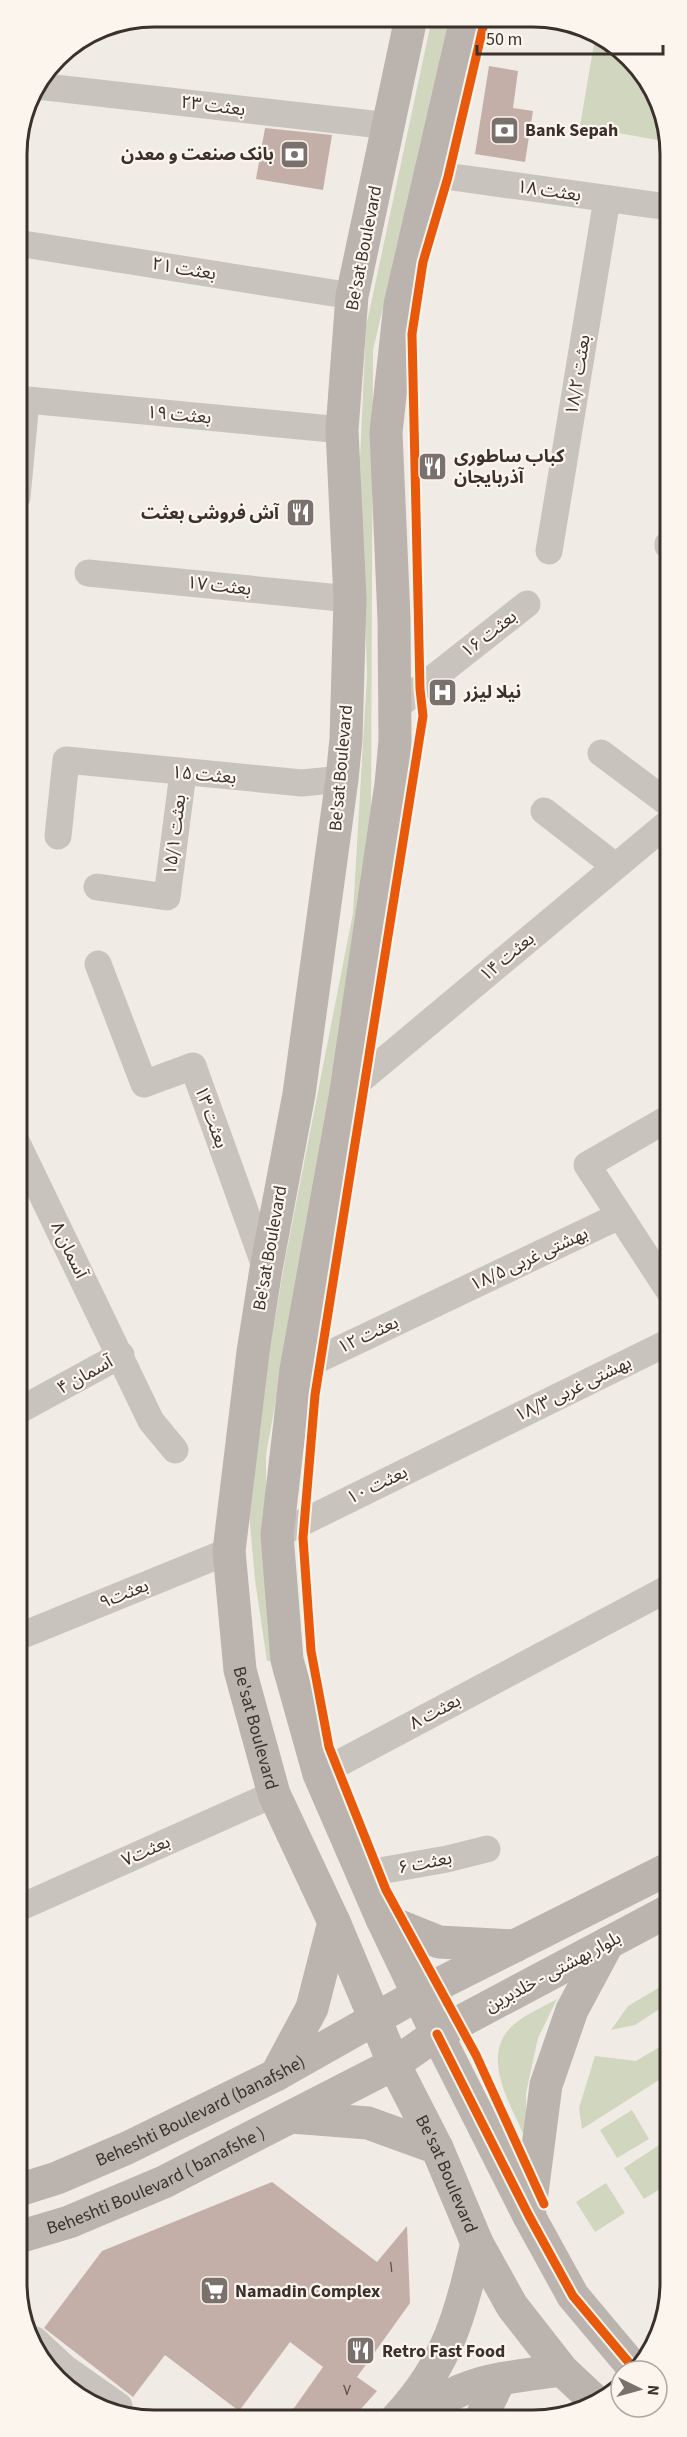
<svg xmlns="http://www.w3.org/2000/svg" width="687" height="2437" viewBox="0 0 687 2437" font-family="'Source Sans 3','Noto Sans Arabic',sans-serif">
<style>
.green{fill:#d1d6bf}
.building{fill:#c3afa7}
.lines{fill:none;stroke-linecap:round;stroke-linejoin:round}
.street{stroke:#c9c3be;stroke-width:27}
.secondary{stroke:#bab3ae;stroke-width:33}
.cycleway-casing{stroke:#fbf5ee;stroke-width:13}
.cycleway{stroke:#e8590c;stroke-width:9}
.labels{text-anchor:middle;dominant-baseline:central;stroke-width:4.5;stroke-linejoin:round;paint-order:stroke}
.number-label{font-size:15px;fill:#5d504a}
.street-label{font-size:18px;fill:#3b302b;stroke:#fbf5ee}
.poi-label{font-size:18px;font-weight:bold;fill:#3b302b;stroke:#fbf5ee;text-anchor:start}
.rim{fill:none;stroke:#3b302b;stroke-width:3}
</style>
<rect width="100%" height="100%" fill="#f0ebe5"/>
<path class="green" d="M432,18h17l-11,58 -65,274 -2,461 -11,117 -94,527v103l10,103h-9l-12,-81 -6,-68 5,-68 31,-184 68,-347 14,-238 -7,-216 6,-132z
M595,38l36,19 37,70v15l-88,-16z
M660,1987l7,17 -32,21 -24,5 17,-24z
M557,1999l-19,39 -12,55v47c-14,-34 -47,-82 -14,-114 12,-11 31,-19 45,-27z
M668,2042l2,4v27l-88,56 -3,-21 16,-52 41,5z
M632,2110l17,29 -32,19 -17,-28z
M670,2138v45l-26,16 -20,-31z
M606,2183l19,30 -30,19 -19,-30z"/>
<path class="building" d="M489,66l29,5 -5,37 20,3 -8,51 -50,-8z
M265,128l67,7 -9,55 -67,-11z
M272,2182l105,80 30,-36 3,77 -53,74 20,14 -24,27h-66l36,-51 -33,-25 -51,69 -74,-56 -32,42 -89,-69 58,-77z"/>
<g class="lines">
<path class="street" d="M37,86l353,40
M431,174l237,33
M17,243l335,53
M17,399l325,31
M17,497l9,-96
M668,546v-2
M549,551l58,-352
M88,573l262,26
M395,708l132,-104
M601,753l68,51
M544,811l71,55
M58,836l8,-76 236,23 40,-4
M97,887l70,10 16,-124
M98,964l46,120 49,-18 73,203
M346,1092l323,-270
M669,1118l-82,47 82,126
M18,1145l133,276 24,29
M296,1370l323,-154
M18,1411l103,-56
M277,1535l392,-193
M18,1637l211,-86
M319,1774l350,-186
M363,1874l84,-15 40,-10
M19,1908l255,-114
M35,2340l30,28 -9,11
M65,2368l54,38"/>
<g class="secondary">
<path id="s1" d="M411,18l-59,278 -10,134 8,169 -4,140 -4,40 -43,315 -33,175 -13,83 -24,199 11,119 34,124 60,128 60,142 43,84 40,95 35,63 50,64 31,29"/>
<path d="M466,19l-66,286 -14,127 8,187 1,122 -4,43 -45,308 -50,278 -19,165 10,125 32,114 63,145 55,115 92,182 44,80 63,75"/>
<path d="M382,1919l57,23 76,4"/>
<path d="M276,2075l36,-67 22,-86"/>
<path d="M292,2117l76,6 69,25"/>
<path id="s2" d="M19,2190l38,-12 70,-30 149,-73 143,-81 251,-126"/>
<path d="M529,2216l17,-131 26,-75 36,-67"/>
<path id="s3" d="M19,2237l50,-15 95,-40 230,-118 43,-30 233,-124"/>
<path d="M397,2418c52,-56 63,-103 80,-175"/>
<path d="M420,2418c36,-39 93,-41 142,-48"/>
<path d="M481,2418l19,-39"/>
</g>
<defs>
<path id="cycleway" d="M485,19l-37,158 -25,85 -11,72 8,355 3,27 -108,679 -12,143 8,113 18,96 57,143 90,165 68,149
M437,2034l92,182 44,80 63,75"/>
</defs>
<use href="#cycleway" class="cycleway-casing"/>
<use href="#cycleway" class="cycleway"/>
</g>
<defs>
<symbol id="bank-square" viewBox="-11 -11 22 22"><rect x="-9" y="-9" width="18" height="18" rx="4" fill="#7a716c" stroke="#fbf5ee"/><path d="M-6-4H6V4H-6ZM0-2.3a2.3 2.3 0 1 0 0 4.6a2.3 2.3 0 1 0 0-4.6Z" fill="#fff"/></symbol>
<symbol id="restaurant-square" viewBox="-11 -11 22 22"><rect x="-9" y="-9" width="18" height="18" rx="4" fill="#7a716c" stroke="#fbf5ee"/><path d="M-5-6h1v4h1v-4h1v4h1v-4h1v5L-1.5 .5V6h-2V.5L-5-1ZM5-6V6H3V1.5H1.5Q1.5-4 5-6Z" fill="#fff"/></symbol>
<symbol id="hospital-square" viewBox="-11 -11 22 22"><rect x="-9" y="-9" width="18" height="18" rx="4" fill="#7a716c" stroke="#fbf5ee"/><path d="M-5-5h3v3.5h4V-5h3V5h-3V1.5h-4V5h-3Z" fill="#fff"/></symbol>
<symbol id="supermarket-square" viewBox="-11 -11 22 22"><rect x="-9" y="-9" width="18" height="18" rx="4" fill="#7a716c" stroke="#fbf5ee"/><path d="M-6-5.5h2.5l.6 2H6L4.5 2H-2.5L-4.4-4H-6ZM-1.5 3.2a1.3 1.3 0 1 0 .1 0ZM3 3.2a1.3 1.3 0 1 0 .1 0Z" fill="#fff"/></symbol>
</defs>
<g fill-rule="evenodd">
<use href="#bank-square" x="488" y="114" width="33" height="33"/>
<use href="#bank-square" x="278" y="138" width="33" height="33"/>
<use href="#restaurant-square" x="416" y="450" width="33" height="33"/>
<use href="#restaurant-square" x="284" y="496" width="33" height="33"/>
<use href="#hospital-square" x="426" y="676" width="33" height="33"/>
<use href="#supermarket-square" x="198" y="2274" width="33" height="33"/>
<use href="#restaurant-square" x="344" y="2334" width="33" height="33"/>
</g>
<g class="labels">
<g class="number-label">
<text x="391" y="2267">۱</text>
<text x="347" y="2390">۷</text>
</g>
<g class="street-label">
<text transform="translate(213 106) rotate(7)">۲۳ بعثت</text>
<text transform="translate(549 191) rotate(8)">بعثت ۱۸</text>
<text transform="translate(364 248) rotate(-79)">Be'sat Boulevard</text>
<text transform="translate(184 269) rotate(9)">۲۱ بعثت</text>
<text transform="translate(578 375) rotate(-81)">۱۸/۲ بعثت</text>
<text transform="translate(179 415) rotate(5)">بعثت ۱۹</text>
<text transform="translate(219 586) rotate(6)">بعثت ۱۷</text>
<text transform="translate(489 634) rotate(-38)">بعثت ۱۶</text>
<text transform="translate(341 768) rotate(-85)">Be'sat Boulevard</text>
<text transform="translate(204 775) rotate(5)">بعثت ۱۵</text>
<text transform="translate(175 835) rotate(-83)">۱۵/۱ بعثت</text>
<text transform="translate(507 957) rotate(-40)">بعثت ۱۴</text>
<text transform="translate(211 1117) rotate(70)">۱۳ بعثت</text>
<text transform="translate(270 1248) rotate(-80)">Be'sat Boulevard</text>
<text transform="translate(69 1250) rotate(64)">۸ آسمان</text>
<text transform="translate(529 1259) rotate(-25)">بهشتی غربی ۱۸/۵</text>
<text transform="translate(368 1335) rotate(-25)">۱۲ بعثت</text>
<text transform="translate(85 1375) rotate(-29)">۴ آسمان</text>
<text transform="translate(573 1389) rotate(-26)">بهشتی غربی ۱۸/۳</text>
<text transform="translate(377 1485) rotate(-26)">۱۰ بعثت</text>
<text transform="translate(124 1594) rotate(-22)">بعثت۹</text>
<text transform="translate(435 1712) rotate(-28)">۸ بعثت</text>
<text stroke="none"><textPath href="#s1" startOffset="1728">Be'sat Boulevard</textPath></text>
<text transform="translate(146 1851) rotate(-24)">بعثت۷</text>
<text transform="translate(425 1863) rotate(-11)">۶ بعثت</text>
<text transform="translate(553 1972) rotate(-28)">بلوار بهشتی - خلدبرین</text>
<text stroke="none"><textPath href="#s2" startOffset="198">Beheshti Boulevard (banafshe)</textPath></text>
<text stroke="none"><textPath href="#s1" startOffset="2214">Be'sat Boulevard</textPath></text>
<text stroke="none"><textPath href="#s3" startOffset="148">Beheshti Boulevard ( banafshe )</textPath></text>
</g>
<g class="poi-label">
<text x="525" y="130">Bank Sepah</text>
<text x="274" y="154" text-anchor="end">بانک صنعت و معدن</text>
<text x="454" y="456">کباب ساطوری<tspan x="454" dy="21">آذربایجان</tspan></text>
<text x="279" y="513" text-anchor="end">آش فروشی بعثت</text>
<text x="464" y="692">نیلا لیزر</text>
<text x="235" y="2291">Namadin Complex</text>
<text x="382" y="2351">Retro Fast Food</text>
</g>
</g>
<path d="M0 0H687V2437H0ZM154 27H533A127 127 0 0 1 660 154V2283A127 127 0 0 1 533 2410H154A127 127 0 0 1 27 2283V154A127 127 0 0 1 154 27Z" fill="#fbf5ee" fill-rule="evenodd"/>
<path class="rim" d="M154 27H533A127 127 0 0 1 660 154V2283A127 127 0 0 1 533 2410H154A127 127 0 0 1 27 2283V154A127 127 0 0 1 154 27Z"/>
<g transform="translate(639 2389) rotate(95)"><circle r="28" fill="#fbf5ee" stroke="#aea6a0" stroke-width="1.5"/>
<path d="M0-4.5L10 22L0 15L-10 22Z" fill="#7a716c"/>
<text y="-9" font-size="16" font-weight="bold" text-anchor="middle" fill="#3b302b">N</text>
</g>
<path d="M477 45v9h186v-9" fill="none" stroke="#3b302b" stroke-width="3"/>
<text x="486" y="45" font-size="18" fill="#3b302b" stroke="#fbf5ee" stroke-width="4.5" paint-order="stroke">50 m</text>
</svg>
